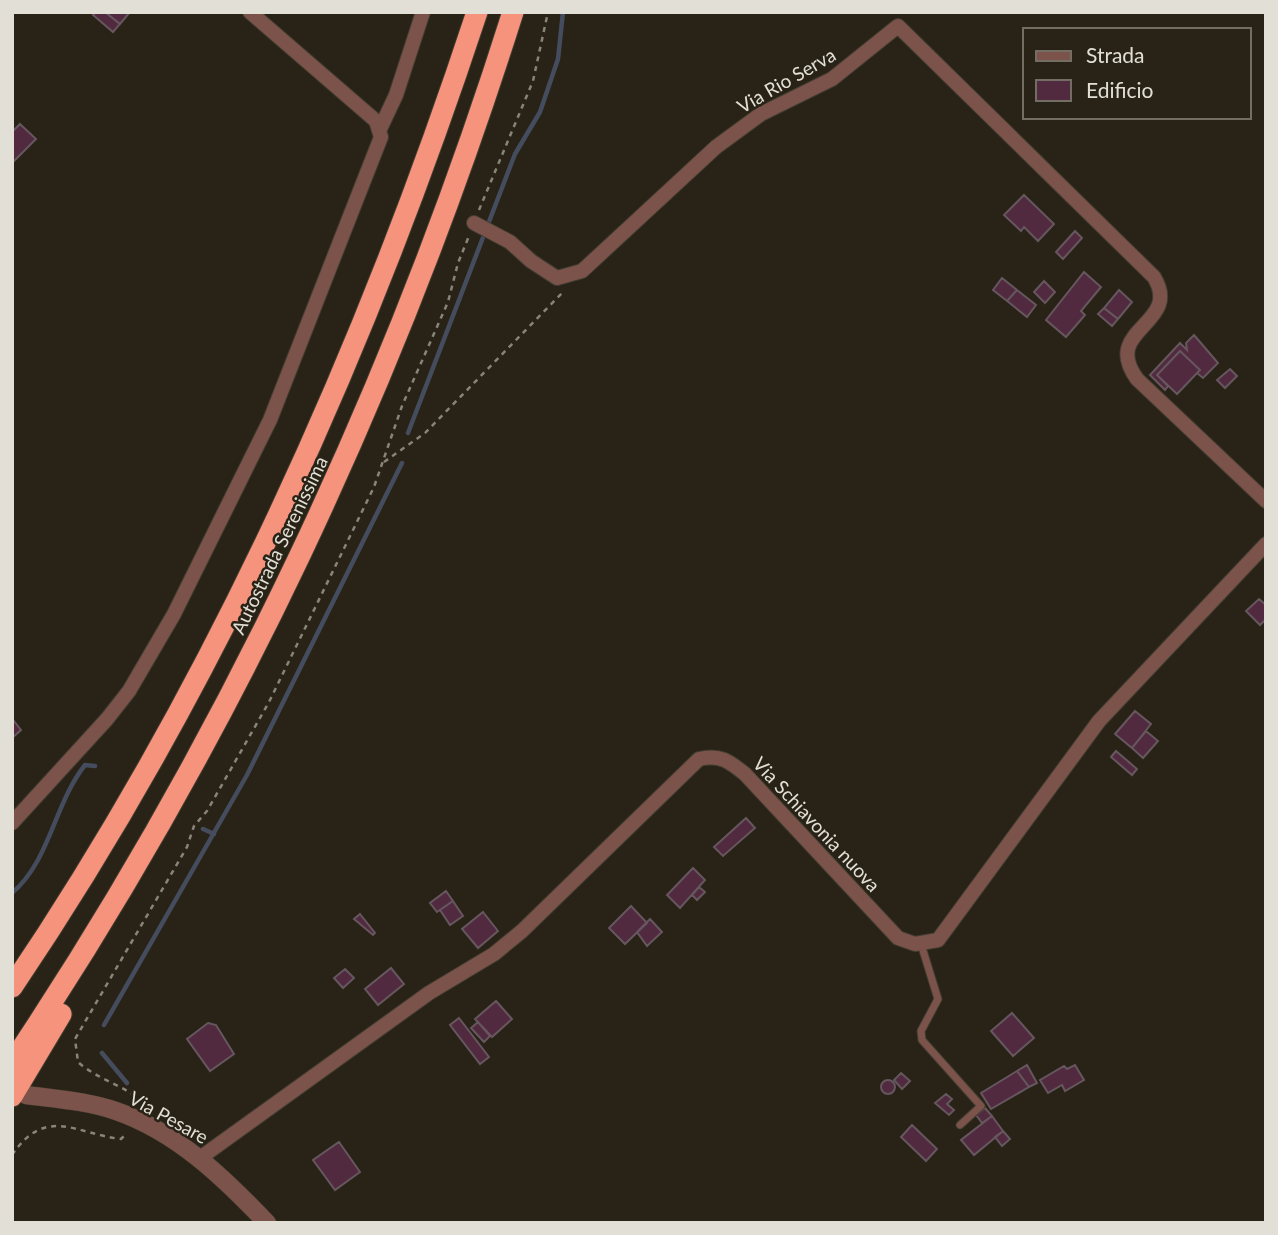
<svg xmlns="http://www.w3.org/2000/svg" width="1278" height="1235" viewBox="0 0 1278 1235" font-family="Lato,sans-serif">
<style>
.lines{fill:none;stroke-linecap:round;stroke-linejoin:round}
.stream{stroke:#444c5e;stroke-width:4.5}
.building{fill:#512a3f;stroke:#66565e;stroke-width:2}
.service-casing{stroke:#423d31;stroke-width:9}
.minor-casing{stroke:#423d31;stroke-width:16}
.tertiary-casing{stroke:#423d31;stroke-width:19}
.motorway-casing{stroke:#423d31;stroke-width:23}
.path{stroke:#888479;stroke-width:2.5;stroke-dasharray:5 5;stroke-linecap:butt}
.service{stroke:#7b534a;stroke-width:7}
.minor{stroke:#7b534a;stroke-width:14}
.tertiary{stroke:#7b534a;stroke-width:18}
.motorway{stroke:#f6937d;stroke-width:21}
.labels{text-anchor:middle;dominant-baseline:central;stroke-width:5;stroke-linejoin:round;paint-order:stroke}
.street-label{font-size:19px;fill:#e2dfd6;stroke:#282316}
</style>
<rect width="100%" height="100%" fill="#282316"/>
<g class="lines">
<path class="stream" d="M408,433l107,-279 25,-42 18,-53 5,-47
M203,829l11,5
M12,893c38,-32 42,-89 73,-128l10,1
M104,1025l143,-250 155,-312
M102,1053l25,30"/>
</g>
<path class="building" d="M96,12h9l15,12 -7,8 -20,-17z
M105,12h25l-10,12z
M20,124l16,15 -24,24v-31z
M1024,195l30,29 -16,17 -14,-14 -3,4 -17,-16z
M1075,231l7,7 -19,21 -7,-7z
M1084,272l17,15 -20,24 4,4 -19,22 -20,-17z
M1002,278l15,12 -10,11 -14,-11z
M1044,281l11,11 -10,11 -11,-11z
M1017,290l19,15 -9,12 -20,-16z
M1119,290l13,12 -14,17 -14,-11z
M1104,308l14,11 -6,7 -14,-12z
M1194,335l24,28 -15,15 -6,-5 3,-3 -20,-19 -23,24 11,11 -3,4 -15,-15 30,-32 7,7 -1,-7z
M1180,351l20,19 -23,24 -20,-19z
M1230,369l7,7 -12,12 -8,-8z
M1259,599l7,6v14l-6,6 -14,-14z
M1135,711l16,13 -19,24 -17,-14z
M14,721l7,9 -9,8v-15z
M1146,731l12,10 -15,17 -11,-10z
M1116,751l21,18 -5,6 -21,-18z
M746,818l9,10 -32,28 -9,-9z
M693,868l12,12 -25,28 -13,-13z
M699,887l6,5 -8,8 -5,-5z
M446,891l7,10 -16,11 -7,-9z
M453,901l10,15 -13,9 -10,-15z
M631,906l16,17 -22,21 -16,-16z
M483,912l15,19 -20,17 -16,-19z
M360,914l15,19 -2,2 -19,-16z
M650,919l12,13 -15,14 -10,-14z
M391,968l13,16 -26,21 -13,-16z
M345,969l9,9 -11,10 -9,-10z
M496,1001l16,18 -20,18 -17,-18z
M1012,1013l22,25 -21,18 -22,-25z
M459,1018l30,39 -9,7 -30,-39z
M478,1022l12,14 -6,6 -13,-14z
M208,1023l8,2 18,29 -24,17 -23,-32z
M1027,1065l10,18 -8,4 -12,-16z
M1075,1065l9,15 -19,11 -3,-6 -14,8 -8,-13 24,-14 3,3z
M1017,1071l12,16 -38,22 -10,-16z
M901,1073l9,8 -8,8 -8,-9z
M881 1087a7 7 0 1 1 14 0a7 7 0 1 1-14 0Z
M946,1094l6,5 -5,5 7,6 -5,5 -14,-12z
M985,1108l7,8 -10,7 -6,-8z
M992,1116l11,15 -29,24 -13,-15z
M912,1125l25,24 -11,12 -25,-24z
M1003,1131l7,8 -8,7 -7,-9z
M339,1142l21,30 -25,18 -22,-30z"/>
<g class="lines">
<defs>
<path id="service" d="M921,944l17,55 -17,32 1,9 59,66 -21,19"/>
<path id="minor" d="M380,129l16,-34 27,-83
M474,223l36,19 21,19 26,17 25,-7 134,-124 45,-33 71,-35 66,-53 256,251c29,48 -54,51 -17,102l129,122
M12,823l95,-104 22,-28 45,-77 96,-194 111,-283 -5,-16 -126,-109
M200,1158l229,-165 65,-39 28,-23 177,-172c21,-5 30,2 46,15l153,164 17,6 23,-4 161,-219 167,-177"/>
<path id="tertiary" d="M26,1095c30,4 61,6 90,16 61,21 108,67 151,112"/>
<path id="motorway" d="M12,987c201,-297 353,-635 465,-975
M12,1063c217,-324 384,-680 501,-1051
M12,1096l49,-82"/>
</defs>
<use href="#service" class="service-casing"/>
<use href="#minor" class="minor-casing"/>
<use href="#tertiary" class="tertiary-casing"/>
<use href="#motorway" class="motorway-casing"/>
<path class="path" d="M479,210l54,-129 15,-69
M384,462l41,-29 138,-141
M150,1109c-13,-19 -53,-29 -72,-47l-3,-23 112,-192 7,-21 13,-15 62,-109 105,-215 28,-81 46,-104 10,-39 11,-27
M12,1155c34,-50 64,-21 109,-16l6,-6"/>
<use href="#service" class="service"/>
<use href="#minor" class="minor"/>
<use href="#tertiary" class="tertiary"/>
<use href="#motorway" class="motorway"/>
</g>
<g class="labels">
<g class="street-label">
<text transform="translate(786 80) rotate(-30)">Via Rio Serva</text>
<text transform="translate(279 545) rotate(-64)">Autostrada Serenissima</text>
<text transform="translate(817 824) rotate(47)">Via Schiavonia nuova</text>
<text transform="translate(169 1117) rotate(29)">Via Pesare</text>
</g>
</g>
<rect width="1278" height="1235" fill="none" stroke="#e2dfd6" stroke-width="28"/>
<rect x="1023" y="28" width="228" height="91" fill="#282316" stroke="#726e63" stroke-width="2"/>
<rect x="1036" y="51" width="35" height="10" fill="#7b534a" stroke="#726e63" stroke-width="2"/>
<text x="1086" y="63" font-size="21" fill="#e2dfd6">Strada</text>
<rect x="1036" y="80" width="35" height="21" fill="#512a3f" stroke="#726e63" stroke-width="2"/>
<text x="1086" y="98" font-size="21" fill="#e2dfd6">Edificio</text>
</svg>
